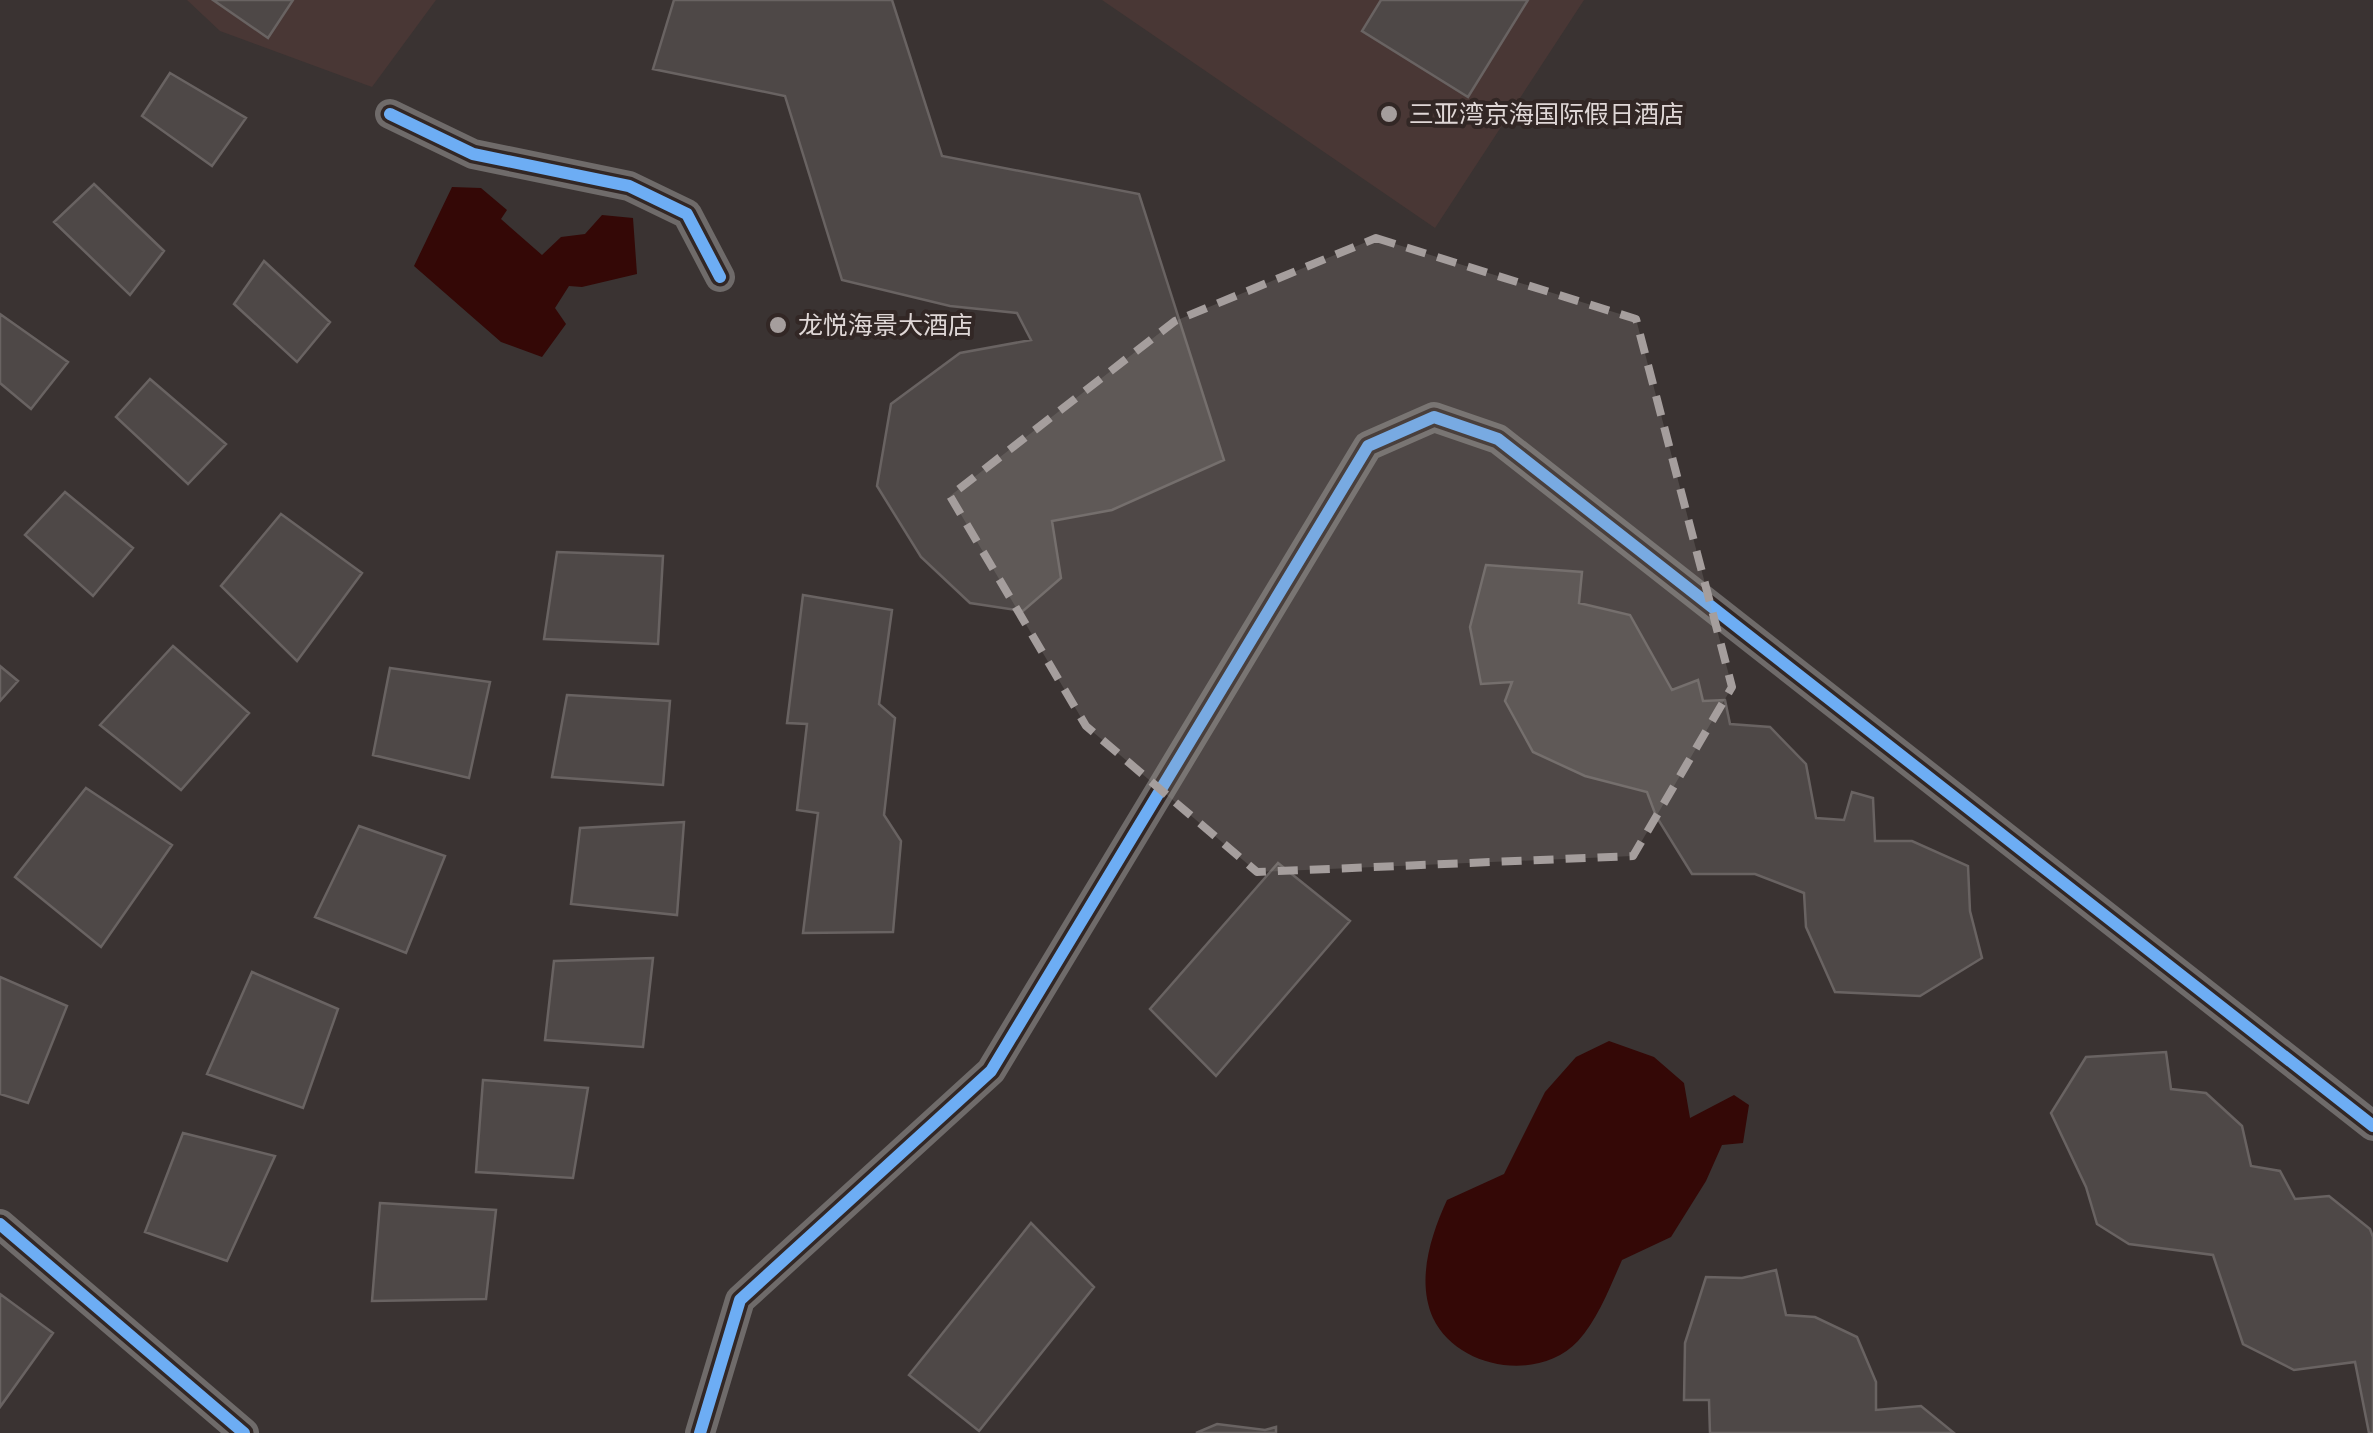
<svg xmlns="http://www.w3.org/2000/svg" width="2373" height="1433" viewBox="0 0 2373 1433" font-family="'Archivo Narrow','Noto Sans SC',sans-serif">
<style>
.built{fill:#493735}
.water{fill:#340806}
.building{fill:#4e4847;stroke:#696362;stroke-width:2.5}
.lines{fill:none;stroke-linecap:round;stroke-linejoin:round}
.street{stroke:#6f6b6a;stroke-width:30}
.cycleway-casing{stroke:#322725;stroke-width:19}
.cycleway{stroke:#6dadf4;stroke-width:12}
.marked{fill:#a59e9d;fill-opacity:0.2;stroke:#a59e9d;stroke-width:8;stroke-dasharray:20 12;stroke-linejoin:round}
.poi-dot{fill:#a59e9d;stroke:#322725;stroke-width:4}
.labels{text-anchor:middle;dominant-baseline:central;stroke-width:8;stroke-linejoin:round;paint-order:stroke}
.poi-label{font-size:25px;fill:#dfd7d6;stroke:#322725;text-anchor:start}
</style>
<rect width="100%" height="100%" fill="#3a3332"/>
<path class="built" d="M187,0h249l-64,87 -152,-56z
M1102,0h482l-149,228z"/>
<path class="water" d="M452,187l29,1 26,22 -6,9 41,36 19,-18 24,-3 17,-19 31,3 4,56 -55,13 -13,-1 -14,22 11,16 -24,33 -41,-15 -87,-76z
M1609,1041l45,16 30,26 6,35 44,-23 15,10 -6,38 -21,2 -16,36 -35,56 -49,23c-12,27 -24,59 -44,81 -39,42 -121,28 -145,-23 -17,-38 -2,-83 14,-118l57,-26 41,-82 31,-35z"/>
<path class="building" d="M213,0h80l-25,38z
M674,0h218l50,156 197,38 85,266 -112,50 -60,11 9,57 -38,33 -53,-8 -49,-46 -44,-71 14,-82 69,-51 71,-13 -14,-27 -67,-7 -108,-26 -57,-184 -132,-27z
M1381,0h147l-60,97 -106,-66z
M170,73l76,45 -34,48 -70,-50z
M94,184l70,67 -34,44 -76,-73z
M264,261l66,61 -33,40 -63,-58z
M0,314l68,48 -37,47 -31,-26z
M150,379l76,65 -38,40 -72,-67z
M65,492l68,56 -40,48 -68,-61z
M281,514l81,59 -65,88 -76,-75z
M557,552l106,4 -5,88 -114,-5z
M1486,565l96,7 -3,31 51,12 42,75 26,-10 5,21 22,-1 5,24 40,3 36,37 10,54 28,2 8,-28 21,6 2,43h37l56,25 2,45 12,47 -62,38 -85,-4 -29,-65 -2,-34 -49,-19h-63l-36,-58 -9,-24 -62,-16 -52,-24 -28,-51 7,-19 -31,2 -11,-57z
M803,595l89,15 -13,94 16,14 -11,97 17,26 -8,91 -90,1 15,-120 -21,-3 10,-86 -20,-1z
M173,646l76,67 -68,77 -81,-65z
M0,666l18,15 -18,20z
M390,668l100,14 -21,96 -96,-23z
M567,695l103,6 -7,84 -111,-8z
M86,788l86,57 -71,102 -86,-70z
M684,822l-7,93 -106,-11 9,-76z
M359,826l86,30 -39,97 -91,-36z
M1278,863l72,58 -134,155 -66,-67z
M653,958l-10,89 -98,-7 9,-79z
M252,972l86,37 -35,99 -96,-34z
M0,977l67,29 -39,97 -28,-9z
M2166,1052l5,37 35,4 36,33 9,40 29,5 15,28 34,-3 41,33 3,8v196h-4l-14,-71 -61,8 -51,-26 -30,-89 -84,-11 -32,-20 -11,-37 -35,-74 35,-56z
M483,1080l105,8 -15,90 -97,-6z
M183,1133l92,23 -48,105 -82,-29z
M380,1203l116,7 -10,89 -114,2z
M1031,1223l63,64 -115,144 -70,-56z
M1776,1270l10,45 29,2 42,20 19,45v28l45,-4 33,27h-244l-1,-33h-25l1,-57 21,-66 36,1z
M0,1294l53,39 -53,74z
M1217,1424l48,6 11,-3v6h-80z"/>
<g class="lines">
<path class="street" d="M390,114l83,40 156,32 58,28 33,63
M0,1224l244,209
M700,1433l40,-133 251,-229 377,-625 66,-29 64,22 875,687"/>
<defs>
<path id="cycleway" d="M390,114l83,40 156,32 58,28 33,63
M0,1224l244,209
M700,1433l40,-133 251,-229 377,-625 66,-29 64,22 875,687"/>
</defs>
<use href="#cycleway" class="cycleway-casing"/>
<use href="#cycleway" class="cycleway"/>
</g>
<path class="marked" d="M1376,238l260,81 96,368 -99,169 -376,16 -171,-146 -136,-230 225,-175z"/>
<g class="poi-dot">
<circle cx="1389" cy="114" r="10"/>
<circle cx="778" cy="325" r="10"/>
</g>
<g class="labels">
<g class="poi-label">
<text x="1409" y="114">三亚湾京海国际假日酒店</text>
<text x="798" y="325">龙悦海景大酒店</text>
</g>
</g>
</svg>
